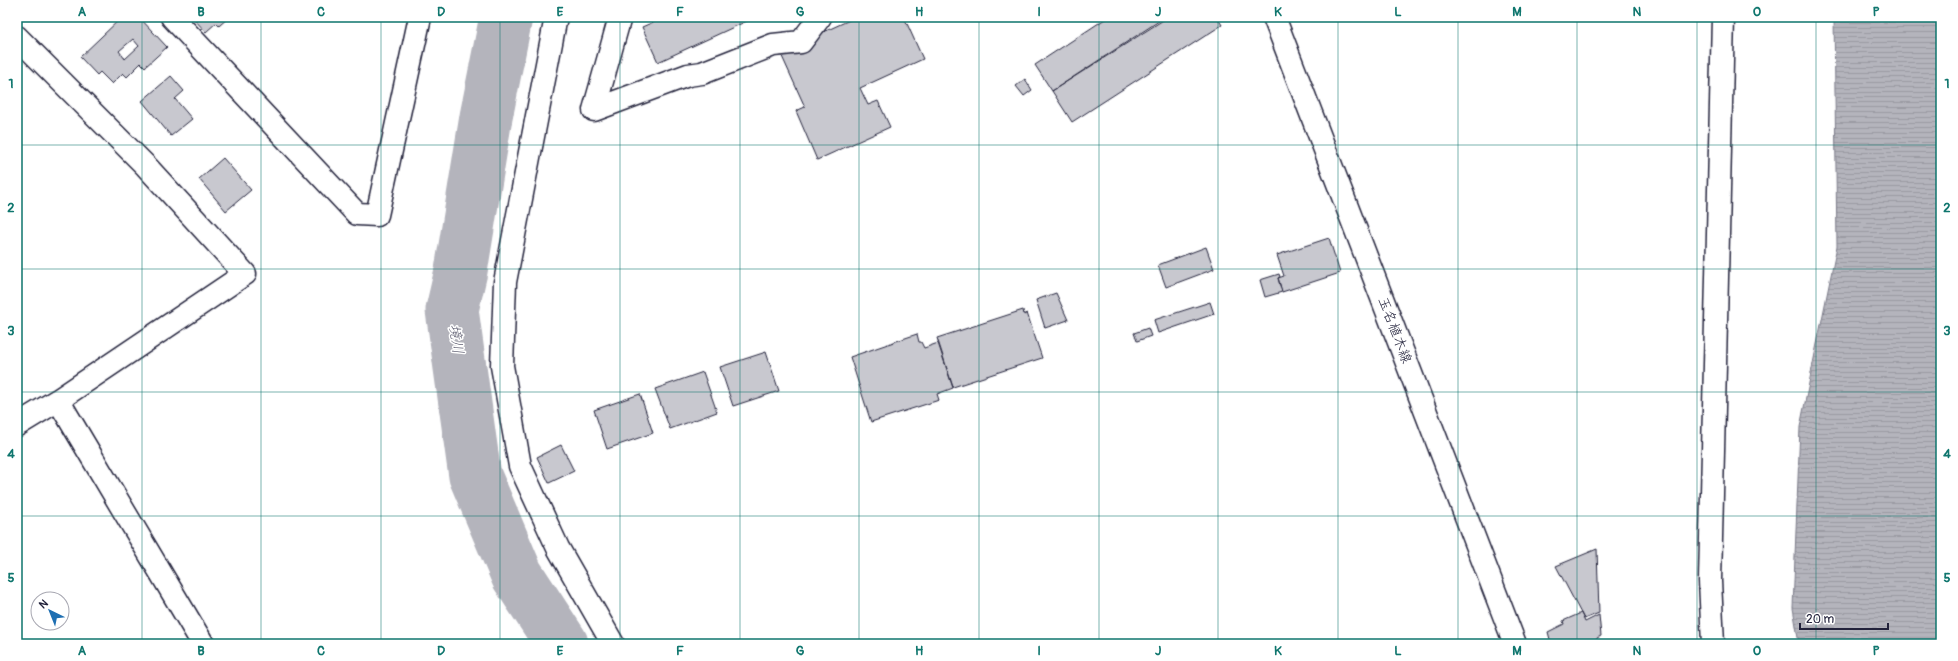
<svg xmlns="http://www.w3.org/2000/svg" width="1958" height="661" viewBox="0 0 1958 661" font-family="Pangolin,'Klee One',sans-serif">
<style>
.water{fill:url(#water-rules);stroke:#7a7a88}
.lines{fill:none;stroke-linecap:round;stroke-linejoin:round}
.river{stroke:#b4b4bc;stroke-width:53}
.building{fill:#c8c8cf;stroke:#22223b;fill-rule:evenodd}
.street-casing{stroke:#22223b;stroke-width:25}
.secondary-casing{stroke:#22223b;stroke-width:25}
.street{stroke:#fff;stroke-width:22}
.secondary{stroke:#fff;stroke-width:22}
.grid{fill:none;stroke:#0f766e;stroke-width:1;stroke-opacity:0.55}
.labels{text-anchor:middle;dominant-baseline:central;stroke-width:3;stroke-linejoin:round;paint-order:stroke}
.street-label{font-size:14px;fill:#22223b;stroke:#fff}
.water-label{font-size:15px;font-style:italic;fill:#5c5c6f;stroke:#fff}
.neatline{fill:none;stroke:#0f766e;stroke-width:1.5}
.grid-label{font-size:13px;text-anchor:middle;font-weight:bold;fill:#0f766e}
</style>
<defs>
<pattern id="water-rules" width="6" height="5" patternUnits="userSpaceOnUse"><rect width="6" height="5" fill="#b4b4bc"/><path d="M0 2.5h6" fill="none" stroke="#9a9aa2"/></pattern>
</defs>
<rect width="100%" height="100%" fill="#fff"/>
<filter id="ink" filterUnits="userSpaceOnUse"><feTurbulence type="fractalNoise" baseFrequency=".025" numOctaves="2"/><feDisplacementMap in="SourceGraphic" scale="8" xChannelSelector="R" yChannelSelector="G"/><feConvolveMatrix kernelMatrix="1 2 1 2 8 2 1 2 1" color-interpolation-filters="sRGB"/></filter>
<g filter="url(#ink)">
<path class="water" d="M1834,17h107v627h-142l-6,-36 7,-181 37,-181z"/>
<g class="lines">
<path class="river" d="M506,17l-20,100 -25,154 -9,39 23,166 42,99 45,69"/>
</g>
<path class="building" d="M122,17h17l28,30 -22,20 -4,-4 -14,14 -4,-4 -11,11 -12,-12 -3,3 -17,-18zM133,39l6,7 -14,13 -6,-8z
M192,17h37l-10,9 -3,-3 -10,9z
M665,17h82l2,3 -91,42 -16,-35z
M856,17h48l19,42 -63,29 8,17 10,-4 12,26 -73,33 -21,-49 9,-4 -25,-55z
M1108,17h57l-113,74 -17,-26z
M1168,17h49l5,8 -150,97 -20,-31z
M171,76l13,15 -9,8 17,20 -21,17 -29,-35z
M1025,79l7,11 -8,6 -8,-10z
M223,158l28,32 -25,21 -27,-32z
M1329,238l11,35 -58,19 -4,-14 6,-2 -7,-21z
M1206,247l8,22 -48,18 -8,-22z
M1279,274l1,3 -2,1 4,14 -17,5 -5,-17z
M1056,293l12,27 -23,8 -9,-28z
M1210,302l4,12 -56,19 -4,-13z
M1023,310l1,5 3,-2 15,45 -89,29 -16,-49z
M1148,328l3,8 -14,5 -3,-8z
M917,334l2,8h2l3,6 14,-5 15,45 -16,6 2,6 -68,22 -21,-65z
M766,352l13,39 -46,15 -13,-39z
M703,372l14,40 -47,17 -15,-40z
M640,394l13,39 -46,16 -13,-39z
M561,445l13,26 -25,12 -12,-26z
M1597,549l2,64 -15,6 -28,-53z
M1581,613l4,9 14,-7 2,21 -4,2v6h-49l3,-1 -3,-11 16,-8 -1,-3z"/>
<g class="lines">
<defs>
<path id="street" d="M172,17l185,197 20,1 43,-198
M556,17l-51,265 -3,84 18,100 38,82 55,96
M620,17l-26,93 94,-35 14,-2 71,-28 28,-3 19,-25
M17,37l129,129 99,108 -187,126 -41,25
M58,400l145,244
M1713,644l-3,-63 13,-564"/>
<path id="secondary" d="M1274,17l241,627"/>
</defs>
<use href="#street" class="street-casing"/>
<use href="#secondary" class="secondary-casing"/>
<use href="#street" class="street"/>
<use href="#secondary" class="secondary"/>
</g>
</g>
<path class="grid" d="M142,17v627M261,17v627M381,17v627M500,17v627M620,17v627M740,17v627M859,17v627M979,17v627M1099,17v627M1218,17v627M1338,17v627M1458,17v627M1577,17v627M1697,17v627M1816,17v627M17,145h1924M17,269h1924M17,392h1924M17,516h1924"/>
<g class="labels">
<g class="street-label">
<text transform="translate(1395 330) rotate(69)">玉名植木線</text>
</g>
<g class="water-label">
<text transform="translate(456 339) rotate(82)">境川</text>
</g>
</g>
<rect width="1958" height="661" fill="none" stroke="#fff" stroke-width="44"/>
<g transform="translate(50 611) rotate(317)"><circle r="19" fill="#ffffff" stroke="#a7a7b1"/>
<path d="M0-3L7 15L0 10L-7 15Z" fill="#1f6fb2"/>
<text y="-6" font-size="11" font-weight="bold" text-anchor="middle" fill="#22223b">N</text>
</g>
<path d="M1800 623v6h88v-6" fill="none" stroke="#22223b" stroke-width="2"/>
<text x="1806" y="623" font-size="12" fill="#22223b" stroke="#ffffff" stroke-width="3" paint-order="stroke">20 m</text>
<rect x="22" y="22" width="1914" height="617" class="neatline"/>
<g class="grid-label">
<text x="82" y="16">A</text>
<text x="201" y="16">B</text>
<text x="321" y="16">C</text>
<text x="441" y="16">D</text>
<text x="560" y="16">E</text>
<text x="680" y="16">F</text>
<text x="800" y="16">G</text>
<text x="919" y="16">H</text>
<text x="1039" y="16">I</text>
<text x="1158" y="16">J</text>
<text x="1278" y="16">K</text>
<text x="1398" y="16">L</text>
<text x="1517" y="16">M</text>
<text x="1637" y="16">N</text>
<text x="1757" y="16">O</text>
<text x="1876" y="16">P</text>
<text x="11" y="88">1</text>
<text x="1947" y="88">1</text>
<text x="11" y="212">2</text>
<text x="1947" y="212">2</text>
<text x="11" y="335">3</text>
<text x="1947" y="335">3</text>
<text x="11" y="458">4</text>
<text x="1947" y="458">4</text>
<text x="11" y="582">5</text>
<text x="1947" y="582">5</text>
<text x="82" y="655">A</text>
<text x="201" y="655">B</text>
<text x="321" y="655">C</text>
<text x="441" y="655">D</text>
<text x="560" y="655">E</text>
<text x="680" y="655">F</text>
<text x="800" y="655">G</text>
<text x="919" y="655">H</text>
<text x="1039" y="655">I</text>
<text x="1158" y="655">J</text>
<text x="1278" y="655">K</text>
<text x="1398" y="655">L</text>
<text x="1517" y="655">M</text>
<text x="1637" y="655">N</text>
<text x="1757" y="655">O</text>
<text x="1876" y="655">P</text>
</g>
</svg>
